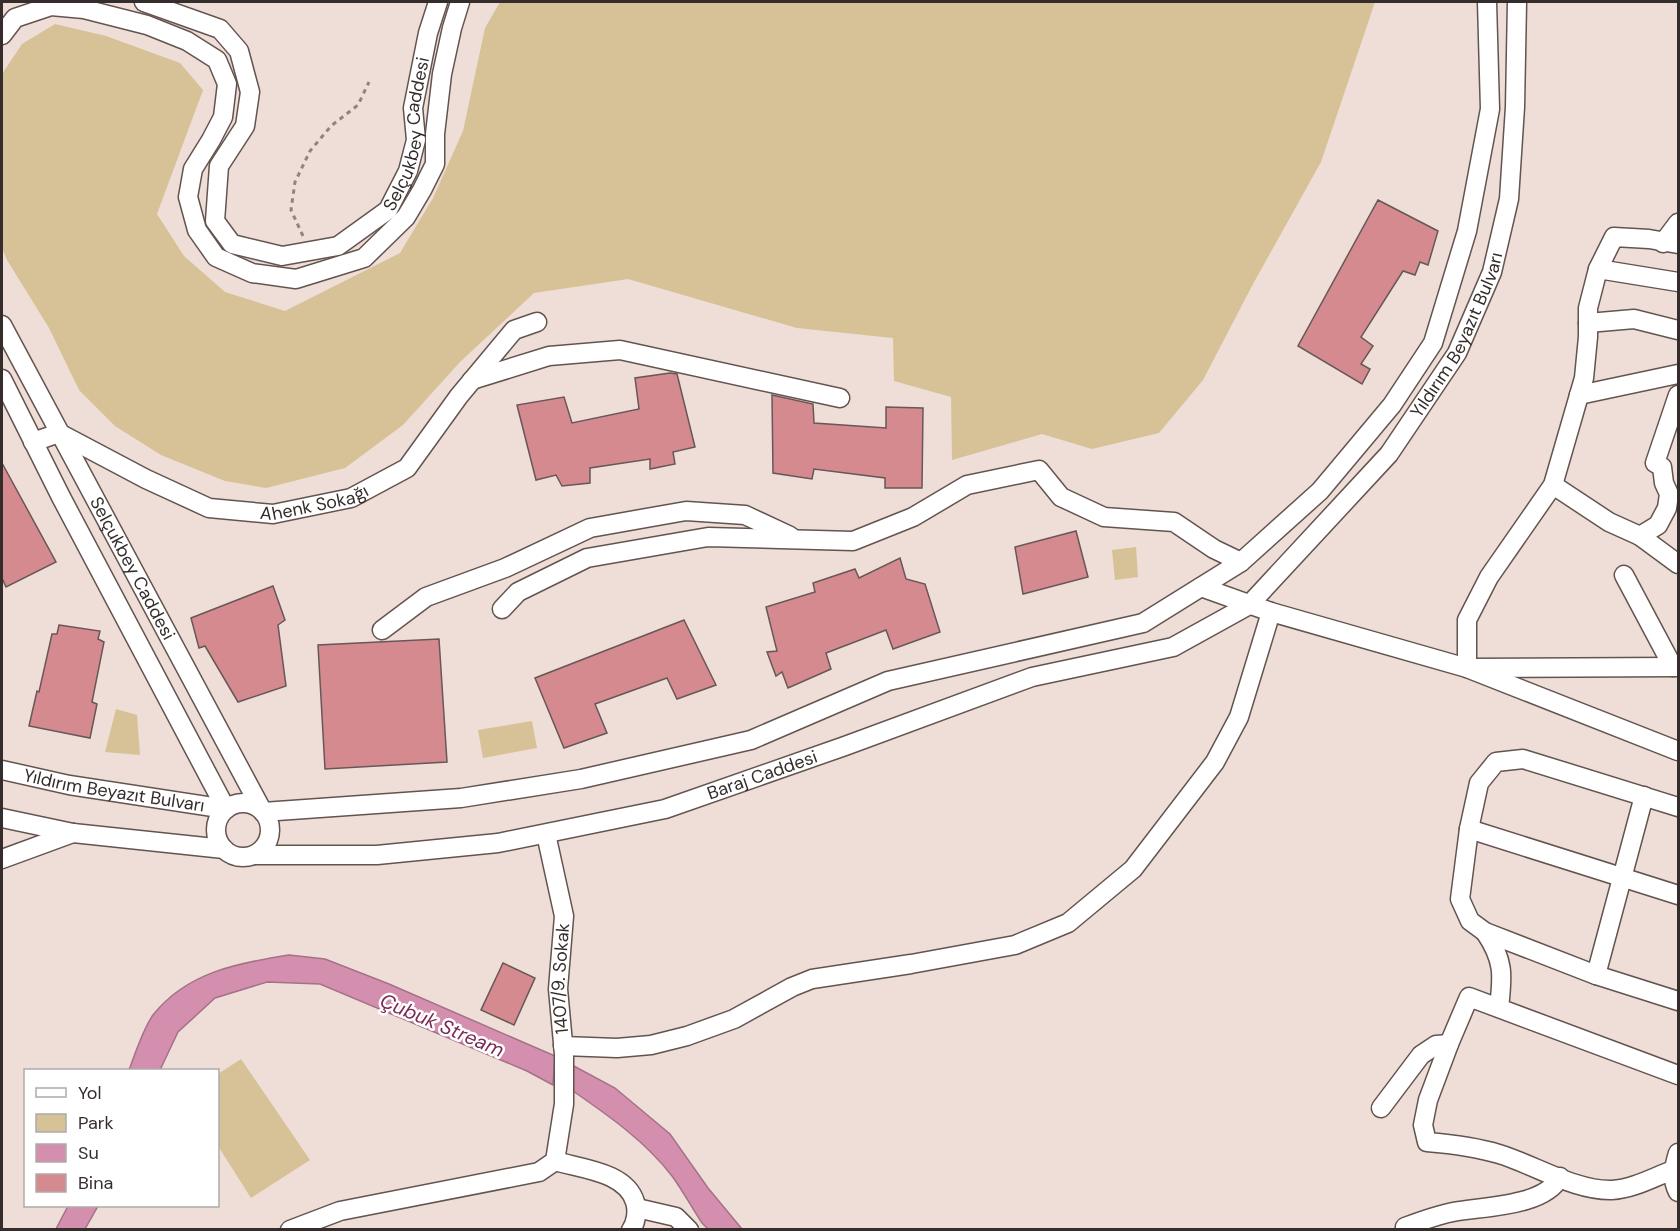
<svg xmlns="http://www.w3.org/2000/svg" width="1680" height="1231" viewBox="0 0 1680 1231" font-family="'DM Sans',sans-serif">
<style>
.green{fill:#d6c296}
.water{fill:#d48fae;stroke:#a47287;stroke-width:1.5}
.building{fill:#d58a8f;stroke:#675757;stroke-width:1.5}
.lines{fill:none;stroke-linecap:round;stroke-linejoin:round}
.minor-casing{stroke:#63544f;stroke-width:21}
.path{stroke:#918480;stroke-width:3;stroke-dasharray:4.5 4.5;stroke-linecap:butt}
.minor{stroke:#fff;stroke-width:18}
.labels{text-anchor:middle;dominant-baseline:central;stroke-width:5;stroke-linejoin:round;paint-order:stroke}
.street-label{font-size:18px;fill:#342d2b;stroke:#fff}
.water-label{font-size:20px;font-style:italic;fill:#7a2953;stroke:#fff}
</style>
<rect width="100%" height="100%" fill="#efddd7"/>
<path class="green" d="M500,2h875l-54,160 -68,122 -50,96 -44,53 -67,16 -50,-15 -90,26 -1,-63 -57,-16 -1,-43 -96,-10 -169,-49 -94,14 -74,69 -57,63 -58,43 -79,20 -41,-7 -64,-26 -46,-29 -36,-36 -30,-62 -42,-68 -5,-12v-174l20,-30 33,-20 51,12 74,27 23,27 -46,124 27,42 41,36 60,19 115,-58 33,-55 30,-67 22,-103z
M1136,547l2,30 -23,3 -3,-30z
M116,709l21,6 3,40 -35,-3z
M532,721l5,27 -54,10 -5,-28z
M241,1059l69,101 -59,38 -33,-52v-72z"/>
<path class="water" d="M289,955l36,4 64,25 166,72 -2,29 -26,-14 -207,-87 -53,-2 -52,16 -37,34 -18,38h-31c6,-16 14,-41 24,-55 34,-43 85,-52 136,-60z
M572,1065l43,23 55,46 38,54 34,41h-34l-6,-6c-10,-15 -19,-32 -30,-47 -27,-35 -63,-60 -99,-85z
M68,1206h30l-13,23h-29z"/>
<path class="building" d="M1378,200l60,31 -10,34 -8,-3 -5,13 -12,-4 -42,66 12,9 -12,18 9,5 -8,15 -64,-38z
M670,373l7,1 18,73 -22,5 2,12 -25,5v-10l-60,9v15l-28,3 -6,-11 -20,5 -19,-75 47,-8 8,26 67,-14 -4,-31z
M772,395l41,9 1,19 72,5v-21l37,1 -1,80h-37v-10l-71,-9 -2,10 -39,-6z
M2,463l54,99 -50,25 -4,-9z
M1076,531l12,46 -65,17 -8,-47z
M900,558l6,21 19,5 15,48 -47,17 -7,-19 -60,23 5,16 -43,19 -6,-16 -6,4 -9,-24 10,-1 -11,-44 49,-15 -2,-9 42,-14 4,9z
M273,586l12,34 -7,5 8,61 -48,16 -33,-56 -6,2 -8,-30z
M684,620l32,65 -39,14 -10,-21 -72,26 12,29 -43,15 -29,-70z
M59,625l41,6 -2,8 6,3 -12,60 5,2 -7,34 -61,-12 8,-35 2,1 13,-58h5z
M439,639l8,123 -122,7 -7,-124z
M503,963l32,15 -21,47 -33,-15z"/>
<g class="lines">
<defs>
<g id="minor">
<path id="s1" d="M144,2l76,27 19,22 11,41 -5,34 -26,40 -4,55 17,23 50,12 56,-10 50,-36 20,-39 8,-31 -3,-32 15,-75 10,-31"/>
<path d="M2,35l13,-17 36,-12 33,3 63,16 40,16 30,19 10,24 -4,33 -12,23 -18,29 -5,28 9,33 19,27 36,16 44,6 68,-21 42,-41 16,-27 13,-26v-30l7,-60 10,-46 8,-26"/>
<path d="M1663,243l15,-20"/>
<path d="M1678,244l-29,-5 -35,-2 -16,32 -10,39v29l-4,41 -31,107 -64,92 -22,43v48l211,-1"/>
<path d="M1598,269l80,13"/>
<path d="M1588,323l46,-4 44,11"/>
<path id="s2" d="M2,325l261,487 198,-14 120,-19 170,-39 137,-59 255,-58 98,-61 79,-71 72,-86 41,-62 34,-112 23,-122 -3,-107"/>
<path d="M2,379l59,118 165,312"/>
<path d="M472,380l77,-24 71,-6 220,48"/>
<path d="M1579,395l99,-21"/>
<path id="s3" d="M33,442l26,-9 87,46 63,29 64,6 78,-16 56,-30 52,-72 55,-66 23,-8"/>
<path d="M1553,485l56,37 31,14 18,-11 9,-17 2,-14 -5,-11 -2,-16 -7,-4 23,-68"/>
<path d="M1640,536l38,28"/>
<path d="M1624,575l49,92"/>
<path d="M1201,587l70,25 196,56 211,83"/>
<path d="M502,609l16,-17 69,-34 121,-21 145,4 60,-24 54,-32 72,-15 22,27 43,20 70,5 40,27 27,13"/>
<path d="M382,630l44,-33 79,-29 85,-40 96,-17 59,4 45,21"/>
<path id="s4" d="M2,770l67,15 157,24"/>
<circle cx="243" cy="830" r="27"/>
<path d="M1678,807l-155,-48 -27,3 -17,21 -10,46 -9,70 10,22 15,11 111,43 82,26"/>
<path d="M2,818l71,15 151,16"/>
<path d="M1469,829l209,66"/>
<path id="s5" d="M254,855h123l121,-12 167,-34 180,-63 187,-69 141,-30 76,-42 140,-151 68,-101 35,-81 17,-73 6,-92 2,-105"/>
<path d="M2,859l71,-26"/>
<path d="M1485,932c19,28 18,43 14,75"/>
<path d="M1596,975l48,-179"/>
<path d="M563,1046l54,2 34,-3 36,-9 47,-17 58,-32 20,-8 99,-15 104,-19 53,-22 65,-54 82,-107 24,-45 32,-105"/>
<path d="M1381,1108l40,-53 15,-10 13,-1"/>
<path d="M1678,1153c-4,13 -7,26 0,39"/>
<path d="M555,1161c27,8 71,11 80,41 3,9 1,21 -4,28"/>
<path d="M1673,1170c-19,7 -40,19 -61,20 -37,1 -77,-25 -113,-36 -23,-7 -48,-10 -72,-12l-4,-17 5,-25 21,-56 20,-47 209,78"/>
<path d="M637,1208l39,9 13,13"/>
<path d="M1405,1227c16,-6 32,-12 48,-15 31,-6 91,-5 107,-35"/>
<path id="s6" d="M290,1230l50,-19 199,-39 16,-11 9,-57v-50l-6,-65 6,-73 -18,-82"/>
</g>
</defs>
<use href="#minor" class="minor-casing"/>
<path class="path" d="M303,236l-12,-26 4,-28 15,-31 21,-25 27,-21 11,-23"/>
<use href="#minor" class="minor"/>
</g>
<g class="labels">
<g class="street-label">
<text stroke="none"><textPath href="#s1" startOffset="568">Selçukbey Caddesi</textPath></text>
<text stroke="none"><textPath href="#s5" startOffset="1380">Yıldırım Beyazıt Bulvarı</textPath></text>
<text stroke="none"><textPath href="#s3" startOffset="302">Ahenk Sokağı</textPath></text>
<text stroke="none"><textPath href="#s2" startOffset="276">Selçukbey Caddesi</textPath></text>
<text stroke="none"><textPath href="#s5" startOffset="518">Baraj Caddesi</textPath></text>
<text stroke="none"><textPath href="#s4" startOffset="114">Yıldırım Beyazıt Bulvarı</textPath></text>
<text stroke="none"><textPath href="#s6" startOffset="459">1407/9. Sokak</textPath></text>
</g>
<g class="water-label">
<text transform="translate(442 1025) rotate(23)">Çubuk Stream</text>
</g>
</g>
<rect width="1680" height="1231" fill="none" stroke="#342d2b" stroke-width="6"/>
<rect x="24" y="1069" width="195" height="138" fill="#ffffff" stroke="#aeabaa" stroke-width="1.5"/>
<rect x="36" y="1088" width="30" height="9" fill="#ffffff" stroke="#aeabaa" stroke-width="1.5"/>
<text x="78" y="1099" font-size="18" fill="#342d2b">Yol</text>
<rect x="36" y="1114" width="30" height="18" fill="#d6c296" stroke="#aeabaa" stroke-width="1.5"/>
<text x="78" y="1129" font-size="18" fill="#342d2b">Park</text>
<rect x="36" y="1144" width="30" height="18" fill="#d48fae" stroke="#aeabaa" stroke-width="1.5"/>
<text x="78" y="1159" font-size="18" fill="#342d2b">Su</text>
<rect x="36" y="1174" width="30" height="18" fill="#d58a8f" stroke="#aeabaa" stroke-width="1.5"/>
<text x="78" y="1189" font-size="18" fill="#342d2b">Bina</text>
</svg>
